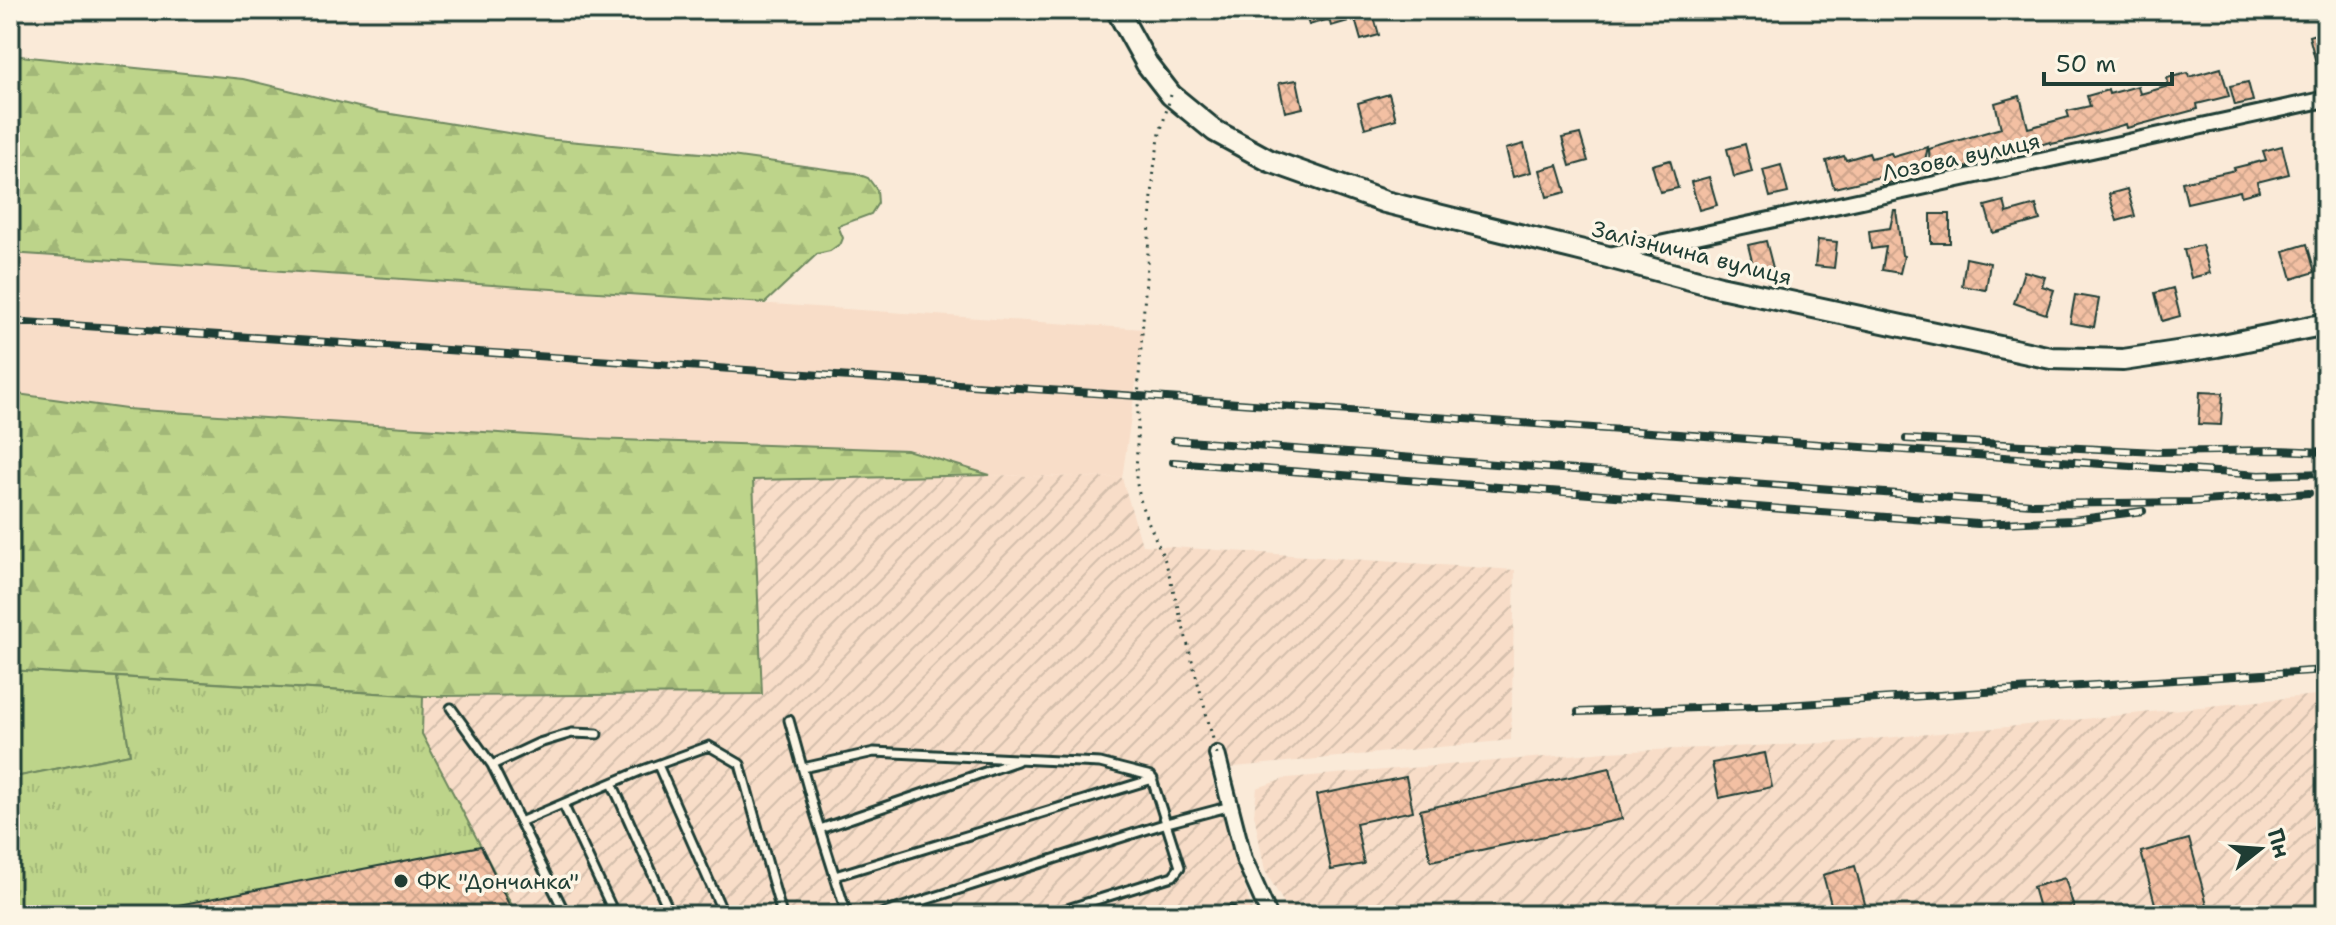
<svg xmlns="http://www.w3.org/2000/svg" width="2336" height="925" viewBox="0 0 2336 925" font-family="'Shantell Sans',sans-serif">
<style>
.built{fill:#f8ddc8}
.industrial{fill:url(#industrial-furrows)}
.green{fill:#bdd48a;stroke:#6e885f;stroke-width:2}
.forest{fill:url(#forest-firs);stroke:#6e885f;stroke-width:2}
.park{fill:url(#park-tufts);stroke:#6e885f;stroke-width:2}
.building{fill:url(#building-cross-hatch);stroke:#1f3d34;stroke-width:2}
.lines{fill:none;stroke-linecap:round;stroke-linejoin:round}
.service-casing{stroke:#1f3d34;stroke-width:13}
.minor-casing{stroke:#1f3d34;stroke-width:20}
.secondary-casing{stroke:#1f3d34;stroke-width:26}
.service{stroke:#fcf5e5;stroke-width:7}
.minor{stroke:#fcf5e5;stroke-width:14}
.secondary{stroke:#fcf5e5;stroke-width:20}
.rail-casing{stroke:#1f3d34;stroke-width:8}
.rail{stroke:#fcf5e5;stroke-width:5;stroke-dasharray:15;stroke-linecap:butt}
.path-bridge{stroke:#1f3d34;stroke-width:3;stroke-dasharray:2 6;stroke-linecap:butt}
.poi-dot{fill:#1f3d34;stroke:#fcf5e5;stroke-width:3}
.labels{text-anchor:middle;dominant-baseline:central;stroke-width:7;stroke-linejoin:round;paint-order:stroke}
.street-label{font-size:22px;fill:#1f3d34;stroke:#fcf5e5}
.poi-label{font-size:22px;fill:#1f3d34;stroke:#fcf5e5;text-anchor:start}
</style>
<defs>
<pattern id="industrial-furrows" width="10" height="10" patternUnits="userSpaceOnUse" patternTransform="scale(2)"><rect width="10" height="10" fill="#f8ddc8"/><path d="M-1 1l2-2M0 10L10 0M9 11l2-2" fill="none" stroke="#d4bfac"/></pattern>
<pattern id="forest-firs" width="22" height="20" patternUnits="userSpaceOnUse" patternTransform="scale(2)"><rect width="22" height="20" fill="#bdd48a"/><path d="M5 1l3.5 6h-7zM16 11l3.5 6h-7z" fill="#a2b778"/></pattern>
<pattern id="park-tufts" width="24" height="20" patternUnits="userSpaceOnUse" patternTransform="scale(2)"><rect width="24" height="20" fill="#bdd48a"/><path d="M3 7l-1-3M5 7V3M7 7l1-3M15 17l-1-3M17 17v-4M19 17l1-3" fill="none" stroke="#a2b778"/></pattern>
<pattern id="building-cross-hatch" width="8" height="8" patternUnits="userSpaceOnUse" patternTransform="scale(2)"><rect width="8" height="8" fill="#f3c0a3"/><path d="M0 0l8 8M0 8l8-8" fill="none" stroke="#d0a68d"/></pattern>
</defs>
<rect width="100%" height="100%" fill="#faead8"/>
<filter id="ink" filterUnits="userSpaceOnUse"><feTurbulence type="fractalNoise" baseFrequency=".0125" numOctaves="2"/><feDisplacementMap in="SourceGraphic" scale="16" xChannelSelector="R" yChannelSelector="G"/><feConvolveMatrix kernelMatrix="1 2 1 2 8 2 1 2 1" color-interpolation-filters="sRGB"/></filter>
<g filter="url(#ink)">
<path class="built" d="M10,253l1134,76 -22,149 -132,-3 -83,-25 -315,-11 -466,-30 -116,-16z"/>
<path class="industrial" d="M990,475l132,3 20,67 373,25 -4,170 -276,27 -24,8 42,140h-736l-95,-181 1,-38 339,-2 -9,-215z
M2326,694v221h-1035l-26,-44 -11,-57 3,-26 30,-10 319,-26 222,-9 179,-16z"/>
<path class="green" d="M10,670l107,7 13,77 -120,24z"/>
<path class="forest" d="M10,55l233,24 136,33 166,27 179,16 131,18 13,5 9,12 1,13 -7,11 -33,12 5,12 -2,5 -11,8 -13,3 -52,49 -755,-50z
M10,393l116,16 466,30 315,11 83,25 -237,5 9,214 -339,2 -413,-26z"/>
<path class="park" d="M117,677l306,19 -1,38 95,181h-507v-137l120,-24z"/>
<path class="building" d="M1304,10h68l7,25 -18,5 -6,-21 -24,7 -2,-7 -20,6z
M2326,31v51h-5l-12,-46z
M2221,68l8,28 -32,8 1,5 -71,19 -1,-4 -51,15 -24,5 -1,-2 -84,25 -18,4 -2,-4 -16,4 -1,-22 72,-21 -6,-25 25,-7 8,32 41,-11 -2,-6 23,-5 -3,-10 21,-6 1,4 29,-8 2,8 29,-8 -2,-8 21,-5 1,4z
M1297,80l6,28 -18,4 -6,-29z
M2248,82l5,19 -18,4 -5,-19z
M1389,94l7,25 -31,9 -7,-25z
M1580,134l8,27 -18,5 -8,-28z
M1524,144l7,28 -18,5 -7,-28z
M1745,144l7,28 -18,5 -7,-28z
M2282,146l7,28 -32,8 2,9 -18,5 -1,-5 -53,12 -5,-21 53,-12 -1,-2 32,-8 -3,-9z
M1928,147l-6,26 -40,12 -2,-8 -46,11 -8,-27 18,-5 2,4 23,-7 2,5 20,-5 2,4z
M1670,160l8,28 -18,4 -8,-27z
M1558,165l8,27 -19,5 -7,-27z
M1781,165l7,28 -18,4 -7,-27z
M1709,177l8,28 -18,5 -8,-28z
M2127,189l8,27 -18,5 -8,-27z
M2004,201l3,12 29,-8 4,15 -47,13 -8,-27z
M1894,210h2l6,45 2,1 -4,17 -18,-3 4,-23 -15,2 -2,-18 21,-3z
M1931,214h19v29h-19z
M1818,240l19,2 -3,26 -19,-2z
M1766,241l7,27 -18,5 -7,-28z
M2307,244l8,28 -23,7 -8,-28z
M2202,245l8,28 -19,5 -7,-28z
M1966,258l24,5 -4,27 -24,-4z
M2024,271l21,6 -3,9 12,4 -8,24 -32,-11z
M2173,288l7,28 -18,5 -7,-28z
M2075,295l24,4 -5,28 -24,-4z
M2200,392l23,1 -2,32 -23,-1z
M1765,753l7,34 -53,11 -7,-35z
M1610,768l12,51 -191,42 -11,-51z
M1406,777l7,34 -57,12 8,41 -33,6 -15,-75z
M2189,839l21,76h-52l-17,-63z
M481,846l33,69h-351v-7z
M1855,866l13,49h-34l-11,-40z
M2065,878l11,37h-35l-8,-28z"/>
<g class="lines">
<defs>
<path id="service" d="M451,708l41,57 74,150
M789,720l25,90 33,105
M492,765l47,-22 33,-10 25,1
M658,765l66,150
M803,768l71,-16 226,11 51,13 29,91 -7,9 -125,39
M612,783l59,132
M563,804l52,111
M520,822l120,-51 69,-25 31,18 42,151
M820,829l197,-68
M835,876l318,-97
M878,915l289,-92 64,-17
M1217,915l14,-4"/>
<path id="minor" d="M1609,255l717,-156
M1217,754l27,105 25,56"/>
<path id="secondary" d="M1117,10l30,54 24,31 44,36 55,30 115,41 219,54 116,31 331,71 72,2 94,-14 109,-22"/>
</defs>
<use href="#service" class="service-casing"/>
<use href="#minor" class="minor-casing"/>
<use href="#secondary" class="secondary-casing"/>
<use href="#service" class="service"/>
<use href="#minor" class="minor"/>
<use href="#secondary" class="secondary"/>
<defs>
<path id="rail" d="M10,321l1128,75 1121,79 67,-2
M1906,439l250,13 120,-2 50,2
M1174,440l858,64 159,-2 118,-9
M1173,462l805,62 95,-4 70,-9
M1578,712l208,-7 540,-35"/>
</defs>
<use href="#rail" class="rail-casing"/>
<use href="#rail" class="rail"/>
<path class="path-bridge" d="M1171,95l-11,38 -6,35 -15,208 -3,104 6,27 24,56 51,191"/>
</g>
</g>
<circle class="poi-dot" cx="401" cy="881" r="8"/>
<g class="labels">
<g class="street-label">
<text transform="translate(1961 157) rotate(-12)">Лозова вулиця</text>
<text transform="translate(1692 253) rotate(14)">Залізнична вулиця</text>
</g>
<g class="poi-label">
<text x="417" y="881">ФК "Дончанка"</text>
</g>
</g>
<rect width="2336" height="925" fill="none" stroke="#fcf5e5" stroke-width="40"/>
<rect x="20" y="20" width="2296" height="885" fill="none" stroke="#1f3d34" stroke-width="3" filter="url(#ink)"/>
<g transform="translate(2260 849) rotate(73)" stroke="#fcf5e5" stroke-width="6" paint-order="stroke">
<path d="M0-6L14 30L0 20L-14 30Z" fill="#1f3d34"/>
<text y="-12" font-size="22" font-weight="bold" text-anchor="middle" fill="#1f3d34">Пн</text>
</g>
<path d="M2044 72v12h128v-12" fill="none" stroke="#1f3d34" stroke-width="4"/>
<text x="2056" y="72" font-size="24" fill="#1f3d34" stroke="#fcf5e5" stroke-width="6" paint-order="stroke">50 m</text>
</svg>
